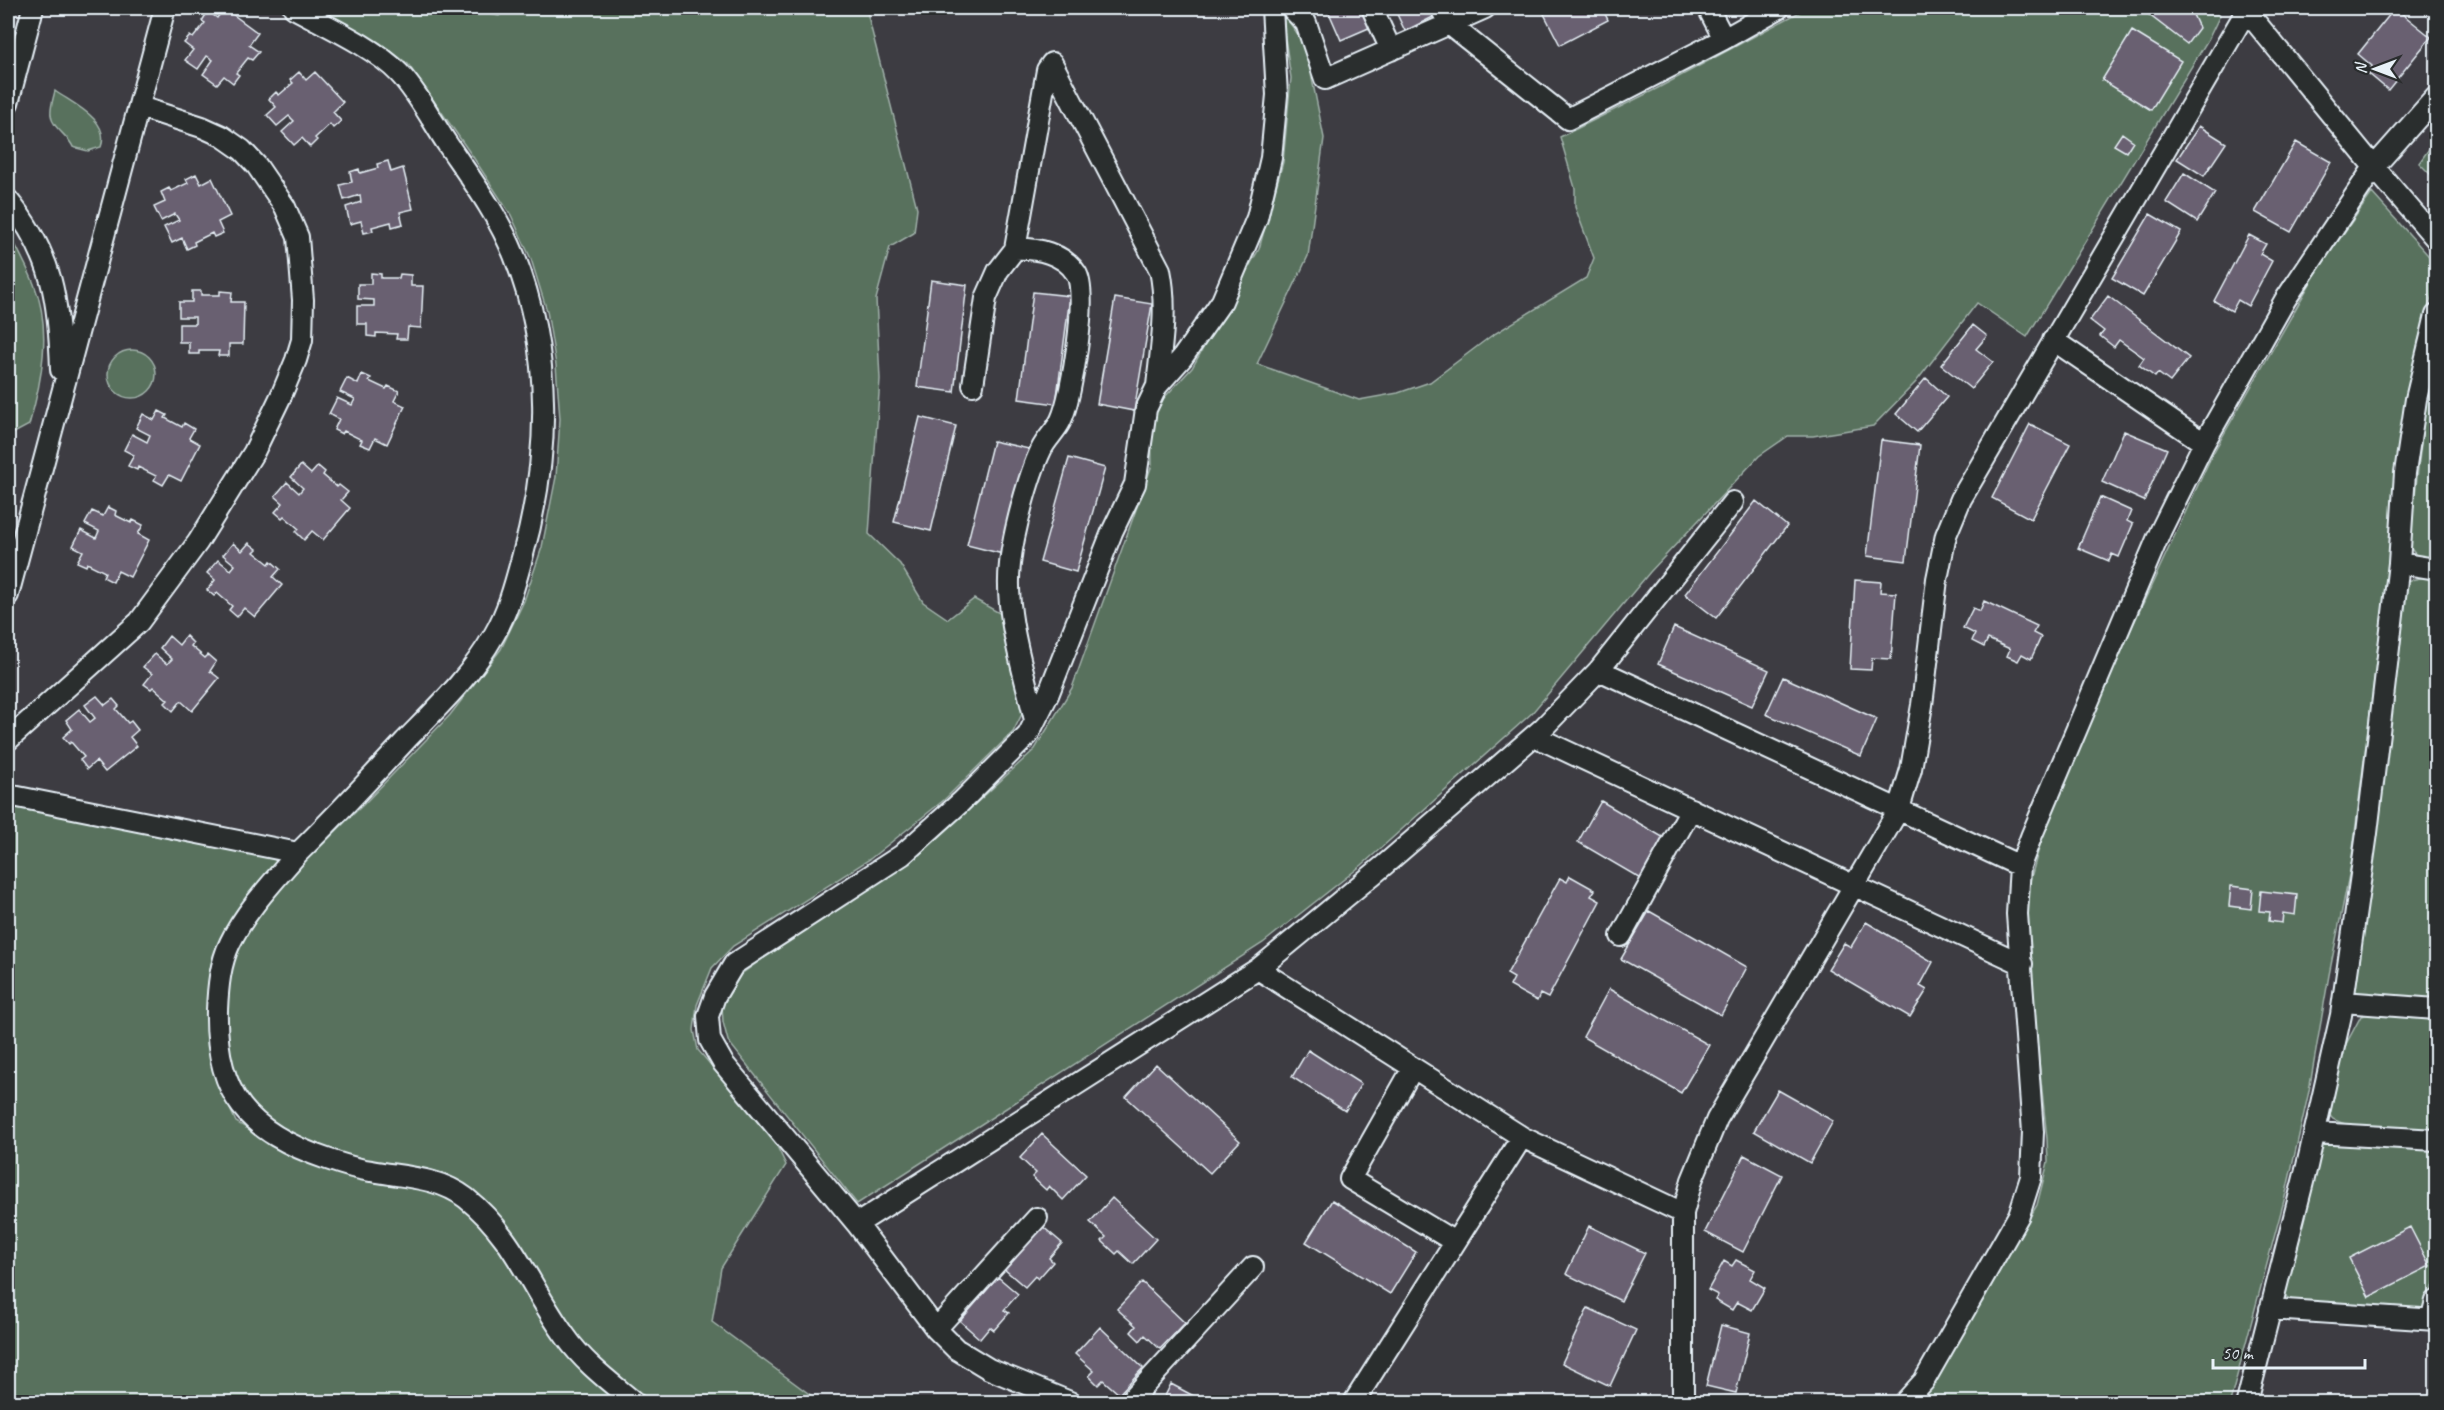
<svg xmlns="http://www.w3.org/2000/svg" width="2444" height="1410" viewBox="0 0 2444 1410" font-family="Caveat,sans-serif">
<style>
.green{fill:#59715d;stroke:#a0b1aa;stroke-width:1.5}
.building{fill:#696071;stroke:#e8f1f8;stroke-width:1.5}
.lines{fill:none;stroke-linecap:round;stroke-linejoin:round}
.minor-casing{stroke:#e8f1f8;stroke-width:24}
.minor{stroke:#2a2d2e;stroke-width:20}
</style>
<rect width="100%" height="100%" fill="#3d3c42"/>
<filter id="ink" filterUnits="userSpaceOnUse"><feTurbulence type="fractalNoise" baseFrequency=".0167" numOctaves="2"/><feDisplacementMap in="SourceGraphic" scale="12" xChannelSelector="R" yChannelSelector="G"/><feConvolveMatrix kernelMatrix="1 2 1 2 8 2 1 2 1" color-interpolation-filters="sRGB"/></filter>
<g filter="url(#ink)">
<path class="green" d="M318,8h145l4,2 32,6 9,-8h358l51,200 -3,25 -24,14 -14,52 4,80 -11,155 31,30 23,38 25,17 26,-20 29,16 18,66 2,31 -10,20 -69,68 -74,59 -137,87 -21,22 -15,37 -3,25 4,20 75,88 13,27 -65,103 -9,54 108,80h-175l-49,-42 -39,-47 -75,-109 -19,-21 -17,-9 -28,-7 -68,-7 -74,-33 -22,-18 -16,-24 -7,-24 -7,-47 9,-66 34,-51 97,-93 86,-89 51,-66 23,-48 18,-54 14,-70 4,-58 -4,-54 -9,-54 -16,-52 -20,-44 -38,-58 -65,-93 -27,-20z
M1807,8h408l5,7 -11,23 -182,299 -50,-34 -61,79 -43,44 -60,10h-25l-29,20 -109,116 -118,141 -170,152 -99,78 -406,261 -129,-163 -5,-19 -1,-16 18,-31 51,-37 132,-86 112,-103 37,-61 80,-223 -1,-45 12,-21 29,-31 67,-119 24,-87 8,-84 -10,-67 24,33 19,94 -16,118 -51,108 102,36 39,-7 32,-11 61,-46 95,-58 8,-20 -19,-51v-19l-15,-51 96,-48z
M55,91c18,13 56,29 46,56l-13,4 -15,-4c-5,-12 -21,-19 -22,-32 -1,-7 2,-16 4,-24z
M2436,139v41l-17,-17z
M2372,193l64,71v18l-18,60 -19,105 -7,87 -41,331 -22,110 -20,116 -23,102 -56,209h-311l16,-21 102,-176 11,-43 -1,-23 -15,-146 -5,-83 3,-29 18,-65 60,-137 104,-224 107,-187z
M8,231c9,17 19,35 26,53 18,45 8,97 -5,141l-17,9 -4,17z
M108 374a24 24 0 1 1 48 0a24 24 0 1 1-48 0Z
M2436,356v206l-20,-7 -7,-9 17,-145z
M2430,576l6,1v424l-68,-5 -15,-4 53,-411z
M8,804l263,53 6,5 -54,76 -3,149 16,35 31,18 185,58 36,30 66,109 64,65h-610z
M2368,1014l68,6v111c-21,-1 -85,-1 -101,-11 -3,-1 -5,-4 -6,-7l16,-67 16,-30z
M2336,1142l100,8v127l-8,26 -6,7 -125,-7 -16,-9 38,-145 6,-6z"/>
<path class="building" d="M224,8l34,25 -9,12 10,7 -7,8 -4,-2 -12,15 3,2 -6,8 -9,-7 -7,8 -14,-10 10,-14 -6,-4 -9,13 -13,-9 8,-10 -9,-7 6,-7 3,2 12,-15 -3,-2 6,-10 9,7z
M1327,8h36l8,19 -30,13z
M1394,8h37l4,8 -30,15z
M1541,8h61l6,12 -48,25z
M2140,8h50l9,20 -12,16z
M2395,8l36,29 -43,53 -19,-16 3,-8 -14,-12z
M2132,31l49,30 -30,49 -49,-30z
M299,72l7,8 9,-8 28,30 -10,10 8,9 -8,7 -3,-4 -15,14 2,2 -7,7 -8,-9 -8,7 -12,-13 12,-11 -5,-5 -12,10 -10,-11 9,-8 -7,-8 7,-7 3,3 14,-12 -3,-3z
M2199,126l27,17 -22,33 -27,-17z
M2122,133l11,8 -7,11 -12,-7z
M2296,142l35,20 -40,70 -36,-20z
M388,161l3,11 12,-4 10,41 -13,3 3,12 -11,3 -1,-5 -19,5 1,4 -9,2 -3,-12 -11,3 -4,-17 15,-5 -1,-7 -16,5 -4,-15 12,-3 -2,-10 9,-3 1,4 18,-5 -1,-4z
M2184,173l31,20 -18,29 -31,-20z
M196,174l5,10 11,-6 18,38 -12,6 5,11 -9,4 -2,-4 -18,9 1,3 -8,4 -5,-11 -10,5 -8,-16 15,-7 -4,-6 -14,7 -7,-14 11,-5 -4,-10 8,-4 2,3 17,-8 -2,-4z
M2150,214l31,18 -38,64 -31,-18z
M2249,235l17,9 -6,10 12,7 -24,45 -10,-6 -6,11 -18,-10z
M371,273l10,1v4h18l1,-4 11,1v11h12l-2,42 -13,-1 -1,12h-11l1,-5 -21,-1v4l-9,-1v-12h-10v-18h17v-6l-16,-1v-15h13z
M931,280l36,5 -13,107 -37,-5z
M192,291h9v4h19v-4l12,1 -1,10h13l-1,42h-14v12h-11l1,-5h-20v3h-10v-12h-10v-18h16v-7h-16v-15h13z
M1033,292l37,4 -14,108 -37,-5z
M2108,296l81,62 -19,24 -12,-9 -3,4 -16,-12 5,-7 -25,-18 -5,7 -14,-11 4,-5 -14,-11z
M1115,298l37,6 -18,107 -37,-7z
M1973,325l14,11 -11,13 17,13 -22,27 -30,-24z
M362,374l9,4 -2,3 17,8 2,-3 11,5 -5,10 11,5 -18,38 -12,-6 -5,10 -10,-4 2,-4 -18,-9 -2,3 -8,-4 5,-11 -10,-5 8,-16 15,7 3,-6 -15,-7 7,-14 11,6z
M1926,378l21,19 -30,35 -21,-18z
M159,411l8,4 -2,3 17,9 2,-4 10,6 -5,9 11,6 -19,37 -12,-6 -6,10 -9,-5 2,-4 -18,-9 -1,3 -9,-4 6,-11 -10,-5 8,-16 15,8 3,-7 -14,-7 7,-14 11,6z
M920,417l36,9 -25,105 -37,-9z
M2030,424l40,20 -39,75 -39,-21z
M2124,431l43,18 -23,52 -42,-19z
M1881,440l39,5 -14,116 -39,-5z
M993,441l36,8 -26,105 -36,-9z
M1069,458l36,10 -29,104 -36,-10z
M301,465l10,9 7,-8 7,6 -2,3 14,12 2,-2 9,7 -7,8 9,8 -27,32 -11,-9 -8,9 -8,-8 3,-3 -15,-13 -2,2 -7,-6 8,-9 -8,-7 12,-14 12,11 4,-5 -12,-11z
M2100,497l31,14 -4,10 6,3 -14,33 -7,-3 -3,7 -31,-13z
M1756,501l31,25 -71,92 -31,-24z
M108,507l8,4 -1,4 16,8 2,-3 10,5 -5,9 11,6 -19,37 -12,-6 -5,11 -10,-5 2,-5 -18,-9 -1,3 -9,-4 6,-11 -10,-5 8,-16 15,8 3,-7 -14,-7 7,-13 11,5z
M233,543l9,8 7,-8 8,6 -3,3 15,12 2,-3 9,8 -7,8 9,8 -27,32 -11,-9 -7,9 -8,-7 3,-4 -15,-13 -3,3 -7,-6 8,-10 -8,-7 11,-13 13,10 4,-5 -12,-10z
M1855,580l26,2 -1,10 16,1 -5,66 -19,-1 -1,12 -21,-1z
M1984,601l53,25 -4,7 8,4 -10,22 -9,-5 -4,7 -11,-5 3,-7 -22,-10 -4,8 -12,-6 3,-7 -12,-6 10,-20 7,3z
M1674,627l95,43 -17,36 -94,-42z
M169,636l10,9 7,-9 7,7 -2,3 14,12 3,-3 8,7 -6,9 9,7 -27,33 -11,-10 -8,10 -8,-8 3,-3 -15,-13 -2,2 -7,-5 8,-10 -9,-7 12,-13 12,10 5,-5 -12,-11z
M1783,677l94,42 -16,37 -95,-42z
M97,696l8,9 8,-6 6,7 -3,3 12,14 3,-2 7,9 -8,7 7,9 -32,26 -9,-11 -9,8 -7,-9 4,-3 -13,-15 -2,2 -6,-7 9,-8 -6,-9 13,-11 11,13 5,-4 -10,-13z
M1601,801l65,38 -23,41 -65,-38z
M1570,876l25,14 -4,6 9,5 -52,97 -8,-4 -3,7 -27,-15 4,-8 -7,-4 53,-96 7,4z
M2231,886l22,3 -2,20 -22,-3z
M2261,891l36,4 -2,20 -12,-2 -1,10 -13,-2 1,-9 -11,-1z
M1649,911l98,56 -26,48 -100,-56z
M1866,922l67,40 -13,24 7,4 -17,27 -82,-48 16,-26 7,4z
M1609,989l100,56 -28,48 -98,-56z
M1308,1050l53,34 -16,27 -53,-34z
M1156,1064l84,77 -30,32 -84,-76z
M1778,1090l55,31 -23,42 -56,-32z
M1042,1134l44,41 -23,25 -14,-14 -3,4 -14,-13 4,-4 -16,-15z
M1744,1155l38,20 -39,77 -38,-20z
M1112,1198l44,41 -23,25 -14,-13 -3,3 -14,-13 4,-4 -16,-15z
M1332,1200l84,52 -26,42 -84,-52z
M1042,1226l20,17 -13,15 4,4 -15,17 -3,-3 -10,11 -21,-18z
M1589,1226l56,27 -24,48 -55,-27z
M2410,1227l20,39 -61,31 -20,-39z
M1736,1260l19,10 -5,9 15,9 -13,22 -15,-8 -5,8 -17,-10 3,-5 -10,-5 16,-29 8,5z
M998,1277l20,17 -14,16 5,3 -15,17 -4,-3 -10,12 -20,-18z
M1142,1282l43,41 -25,26 -15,-14 -5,6 -9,-9 5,-6 -19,-17z
M1588,1308l48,22 -26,56 -48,-23z
M1721,1325l29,8 -14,60 -30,-7z
M1100,1327l43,41 -24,26 -16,-14 -5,5 -9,-9 5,-5 -19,-17z
M1171,1384l34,18h-43z
M1589,1396l14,6h-17z"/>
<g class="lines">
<defs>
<path id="minor" d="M1291,8l15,15 19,56 124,-55 119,95 156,-80 55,-31
M1372,8l19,42
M1441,8l8,16 36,-16
M1708,8l16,31
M2244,8l130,159 62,72
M8,103l25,-95
M8,200c45,55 51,101 53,170
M1015,249c22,-1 48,4 61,24 13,19 -4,124 -15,147 -5,11 -15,19 -20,30 -13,27 -28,84 -31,114 -6,50 14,107 25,156
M2053,340l151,103
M973,385l13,-87 12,-27 17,-22 32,-179 5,-7 108,207c8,38 1,77 -3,116
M2399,563l37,6
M8,595l157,-587
M1599,670l421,196
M1534,736l488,228
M8,740l131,-118 59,-80 56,-90 27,-56 15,-36 6,-20 1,-40 -5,-63 -13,-30 -28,-41 -15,-16 -20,-14 -20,-9 -62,-20
M8,795l290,58c37,-36 72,-74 107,-112 32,-33 66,-65 89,-106 14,-24 21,-51 28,-77 28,-99 31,-206 -8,-303 -16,-40 -42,-75 -66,-110 -16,-24 -30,-52 -49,-72 -25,-26 -74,-48 -105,-65
M298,853c-24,28 -52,57 -68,90 -10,21 -12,44 -13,67 -2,85 31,122 110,149 14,5 29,10 44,12 32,6 68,6 95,27 49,39 64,90 100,139 18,26 44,45 68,65
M1621,936l70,-127
M1258,969l264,168 161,76
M2343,1002l93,7
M1413,1068l-63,111 105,63
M2315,1133l121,7
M857,1224l401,-255 124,-102 161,-139 56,-58 134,-168
M2270,1309l166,11
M2431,1320l5,-19
M936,1329l101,-111
M1070,1402l-81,-33 -33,-20 -20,-20 -79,-105 -134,-161 -13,-23 -2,-24 7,-20 19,-32 168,-109 59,-53 67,-67 20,-40 64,-163 23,-48 11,-75 11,-23 25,-28 40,-57 35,-83 14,-60 6,-63 -5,-87
M1129,1402l124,-135
M1354,1402l168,-265
M1683,1402v-189l9,-33 25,-61 182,-310 12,-40 11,-64 15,-126 9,-44 15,-36 287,-491
M1905,1402l19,-21 95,-166 12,-38 2,-45 -16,-218 3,-48 11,-29 130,-307 43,-87 81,-143 89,-133 62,-70
M2247,1402l60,-236 34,-151 26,-182 32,-270 6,-90 11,-74 20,-84"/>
</defs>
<use href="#minor" class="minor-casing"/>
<use href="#minor" class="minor"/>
</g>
</g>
<rect width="2444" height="1410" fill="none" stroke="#2a2d2e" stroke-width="30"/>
<rect x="15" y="15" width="2414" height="1380" fill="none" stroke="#e8f1f8" stroke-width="2" filter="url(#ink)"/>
<g transform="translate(2375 69) rotate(270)" stroke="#2a2d2e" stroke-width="4.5" paint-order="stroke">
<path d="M0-4.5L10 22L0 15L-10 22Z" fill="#e8f1f8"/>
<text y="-9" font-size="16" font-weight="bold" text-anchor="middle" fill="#e8f1f8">N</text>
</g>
<path d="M2213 1359v9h152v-9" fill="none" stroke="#e8f1f8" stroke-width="3"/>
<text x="2222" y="1359" font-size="18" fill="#e8f1f8" stroke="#2a2d2e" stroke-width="4.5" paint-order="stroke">50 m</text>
</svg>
